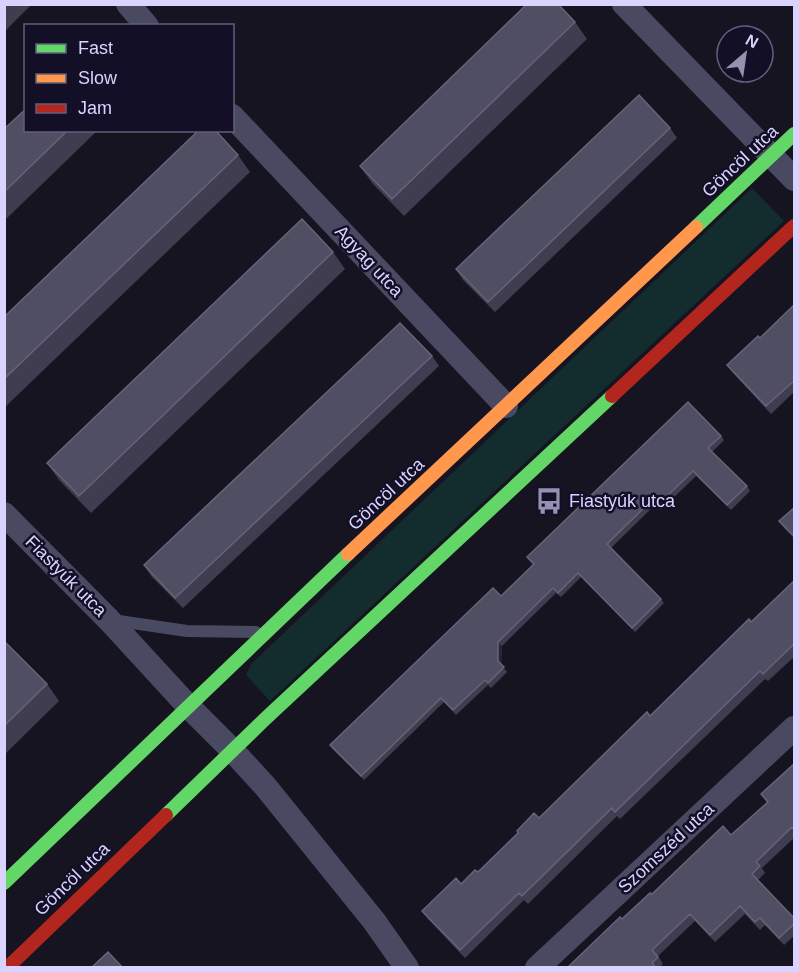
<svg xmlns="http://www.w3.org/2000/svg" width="799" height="972" viewBox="0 0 799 972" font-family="Helvetica,sans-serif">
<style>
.green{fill:#132c2d}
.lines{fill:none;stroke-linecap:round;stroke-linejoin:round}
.lane{stroke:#4a4962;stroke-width:12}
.street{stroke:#4a4962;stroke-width:24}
.fast{stroke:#63d668;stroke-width:14}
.slow{stroke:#ff974d;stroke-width:14}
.jam{stroke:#b3261e;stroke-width:14}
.wall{fill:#403d50}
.shaded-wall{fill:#282635}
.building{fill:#504e63;stroke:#66637b;stroke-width:1.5}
.labels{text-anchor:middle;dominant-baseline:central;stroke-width:5;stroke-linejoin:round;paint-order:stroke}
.street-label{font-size:18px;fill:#d9d4ff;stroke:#130f26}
.poi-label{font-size:18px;fill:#d9d4ff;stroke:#130f26;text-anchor:start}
</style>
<rect width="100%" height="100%" fill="#161421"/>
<path class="green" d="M752,188l32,33 -514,480 -24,-26 5,-11z"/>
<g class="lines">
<path class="lane" d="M112,620l75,11 69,1"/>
<path class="street" d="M128,4l19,22
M624,4l170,175
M232,116l274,290
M4,514l105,106 79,86 44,44 33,36 109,135 33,47
M537,968l257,-240"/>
<path class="fast" d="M696,227l98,-93
M166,815l99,-96 347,-323
M4,883l344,-329"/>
<path class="slow" d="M348,554l348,-327"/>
<path class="jam" d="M612,396l182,-170
M7,968l159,-153"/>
</g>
<path class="wall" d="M4,4h28l-28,28z
M575,22l12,17 -183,177 -32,-33 -12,-17z
M670,128l7,10 -182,174 -32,-32 -7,-11z
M4,129l22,1h72l-94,91z
M238,155l12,17 -246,236v-91z
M333,252l12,17 -254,244 -32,-33 -12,-17z
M795,304v87l-24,23 -39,-42 -5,-7 33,-27z
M432,356l7,10 -256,242 -32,-32 -7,-11z
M721,436l3,4 -12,12 35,34 3,5 -19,19 -35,-34 -35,34 -6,-5 -44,43 50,51 3,4 -29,29 -54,-55 -20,20 -5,-4 -54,53 -1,18 6,8 -16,16 -3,-3 -32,30 -12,-13 -80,78 -31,-31 -3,-4 171,-149 32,-31 -6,-8z
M795,507v32l-10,-10 -6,-8z
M795,580v76l-27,25 -3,-2 -145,140 -3,-3 -89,88 -4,-4 -59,58 -37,-39 -6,-8 56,-39 61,-54 212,-196z
M4,641l43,43 12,17 -55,54z
M795,763v74l-33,31 3,5 -7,7 37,39v16l-11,10 -19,-20 -5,5 -15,-16 -30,28 -20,-21 -37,35 5,8 -4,4h-92l85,-74 79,-59 36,-32 -6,-9z"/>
<path class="shaded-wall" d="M498,642l4,4 -1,19 -3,-4z"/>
<path class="building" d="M527,4h31l17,18 -183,177 -32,-33z
M639,95l31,33 -182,174 -32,-33z
M26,109v21h42l-64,62v-63z
M199,130h16l23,25 -234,224v-62z
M302,219l31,33 -254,244 -32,-33z
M795,304v76l-29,26 -39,-41 31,-29 2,2z
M400,323l32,33 -257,242 -31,-33z
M688,402l33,34 -13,12 39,38 -20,19 -34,-34 -36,35 -5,-6 -45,44 54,55 -29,29 -54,-55 -20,20 -5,-5 -55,54v19l6,6 -16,16 -3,-3 -32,30 -12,-12 -80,78 -31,-31 163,-157 8,8 33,-32 -7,-7z
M795,507v30l-16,-16z
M795,580v63l-32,31 -3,-3 -145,141 -3,-4 -90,88 -3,-3 -59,57 -38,-39 34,-33 5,6 14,-14 3,2 40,-39 -1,-2 17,-18 5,5 108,-106 3,4 99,-97 2,3z
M4,641l43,43 -43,42z
M795,763v67l-3,-3 -36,35 4,4 -8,8 43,45v4l-16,15 -19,-20 -5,4 -15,-16 -30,29 -20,-21 -38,36 6,7 -6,6 3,4 -1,1h-87l53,-51 2,2 28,-26 2,1 71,-68 8,9 37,-33 -7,-8z
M108,952l15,16h-32z"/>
<defs>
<symbol id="bus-bare" viewBox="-9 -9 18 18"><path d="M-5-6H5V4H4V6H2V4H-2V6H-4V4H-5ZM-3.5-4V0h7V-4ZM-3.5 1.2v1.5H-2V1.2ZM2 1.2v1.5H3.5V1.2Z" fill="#9591b1" stroke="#130f26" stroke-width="2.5" paint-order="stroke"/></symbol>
</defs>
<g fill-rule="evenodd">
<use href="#bus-bare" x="530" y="482" width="38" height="38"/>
</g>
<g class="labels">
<g class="street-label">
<text transform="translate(740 161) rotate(-43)">Göncöl utca</text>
<text transform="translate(369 261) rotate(47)">Agyag utca</text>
<text transform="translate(386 494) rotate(-43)">Göncöl utca</text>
<text transform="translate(66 576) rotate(45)">Fiastyúk utca</text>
<text transform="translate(666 848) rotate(-43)">Szomszéd utca</text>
<text transform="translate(72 879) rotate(-44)">Göncöl utca</text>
</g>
<g class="poi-label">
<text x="569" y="501">Fiastyúk utca</text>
</g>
</g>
<rect width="799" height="972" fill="none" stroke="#d9d4ff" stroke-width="12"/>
<rect x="24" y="24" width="210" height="108" fill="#130f26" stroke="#625e7d" stroke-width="1.5"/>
<rect x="36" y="44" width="30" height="9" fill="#63d668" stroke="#625e7d" stroke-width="1.5"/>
<text x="78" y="54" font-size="18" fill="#d9d4ff">Fast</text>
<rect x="36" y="74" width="30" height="9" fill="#ff974d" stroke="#625e7d" stroke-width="1.5"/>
<text x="78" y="84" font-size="18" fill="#d9d4ff">Slow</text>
<rect x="36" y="104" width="30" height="9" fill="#b3261e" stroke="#625e7d" stroke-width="1.5"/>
<text x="78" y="114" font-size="18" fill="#d9d4ff">Jam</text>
<g transform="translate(745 54) rotate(29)"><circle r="28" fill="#130f26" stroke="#625e7d" stroke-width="1.5"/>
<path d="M0-4.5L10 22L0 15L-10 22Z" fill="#9591b1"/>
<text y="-9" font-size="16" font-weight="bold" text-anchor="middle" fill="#d9d4ff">N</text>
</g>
</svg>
